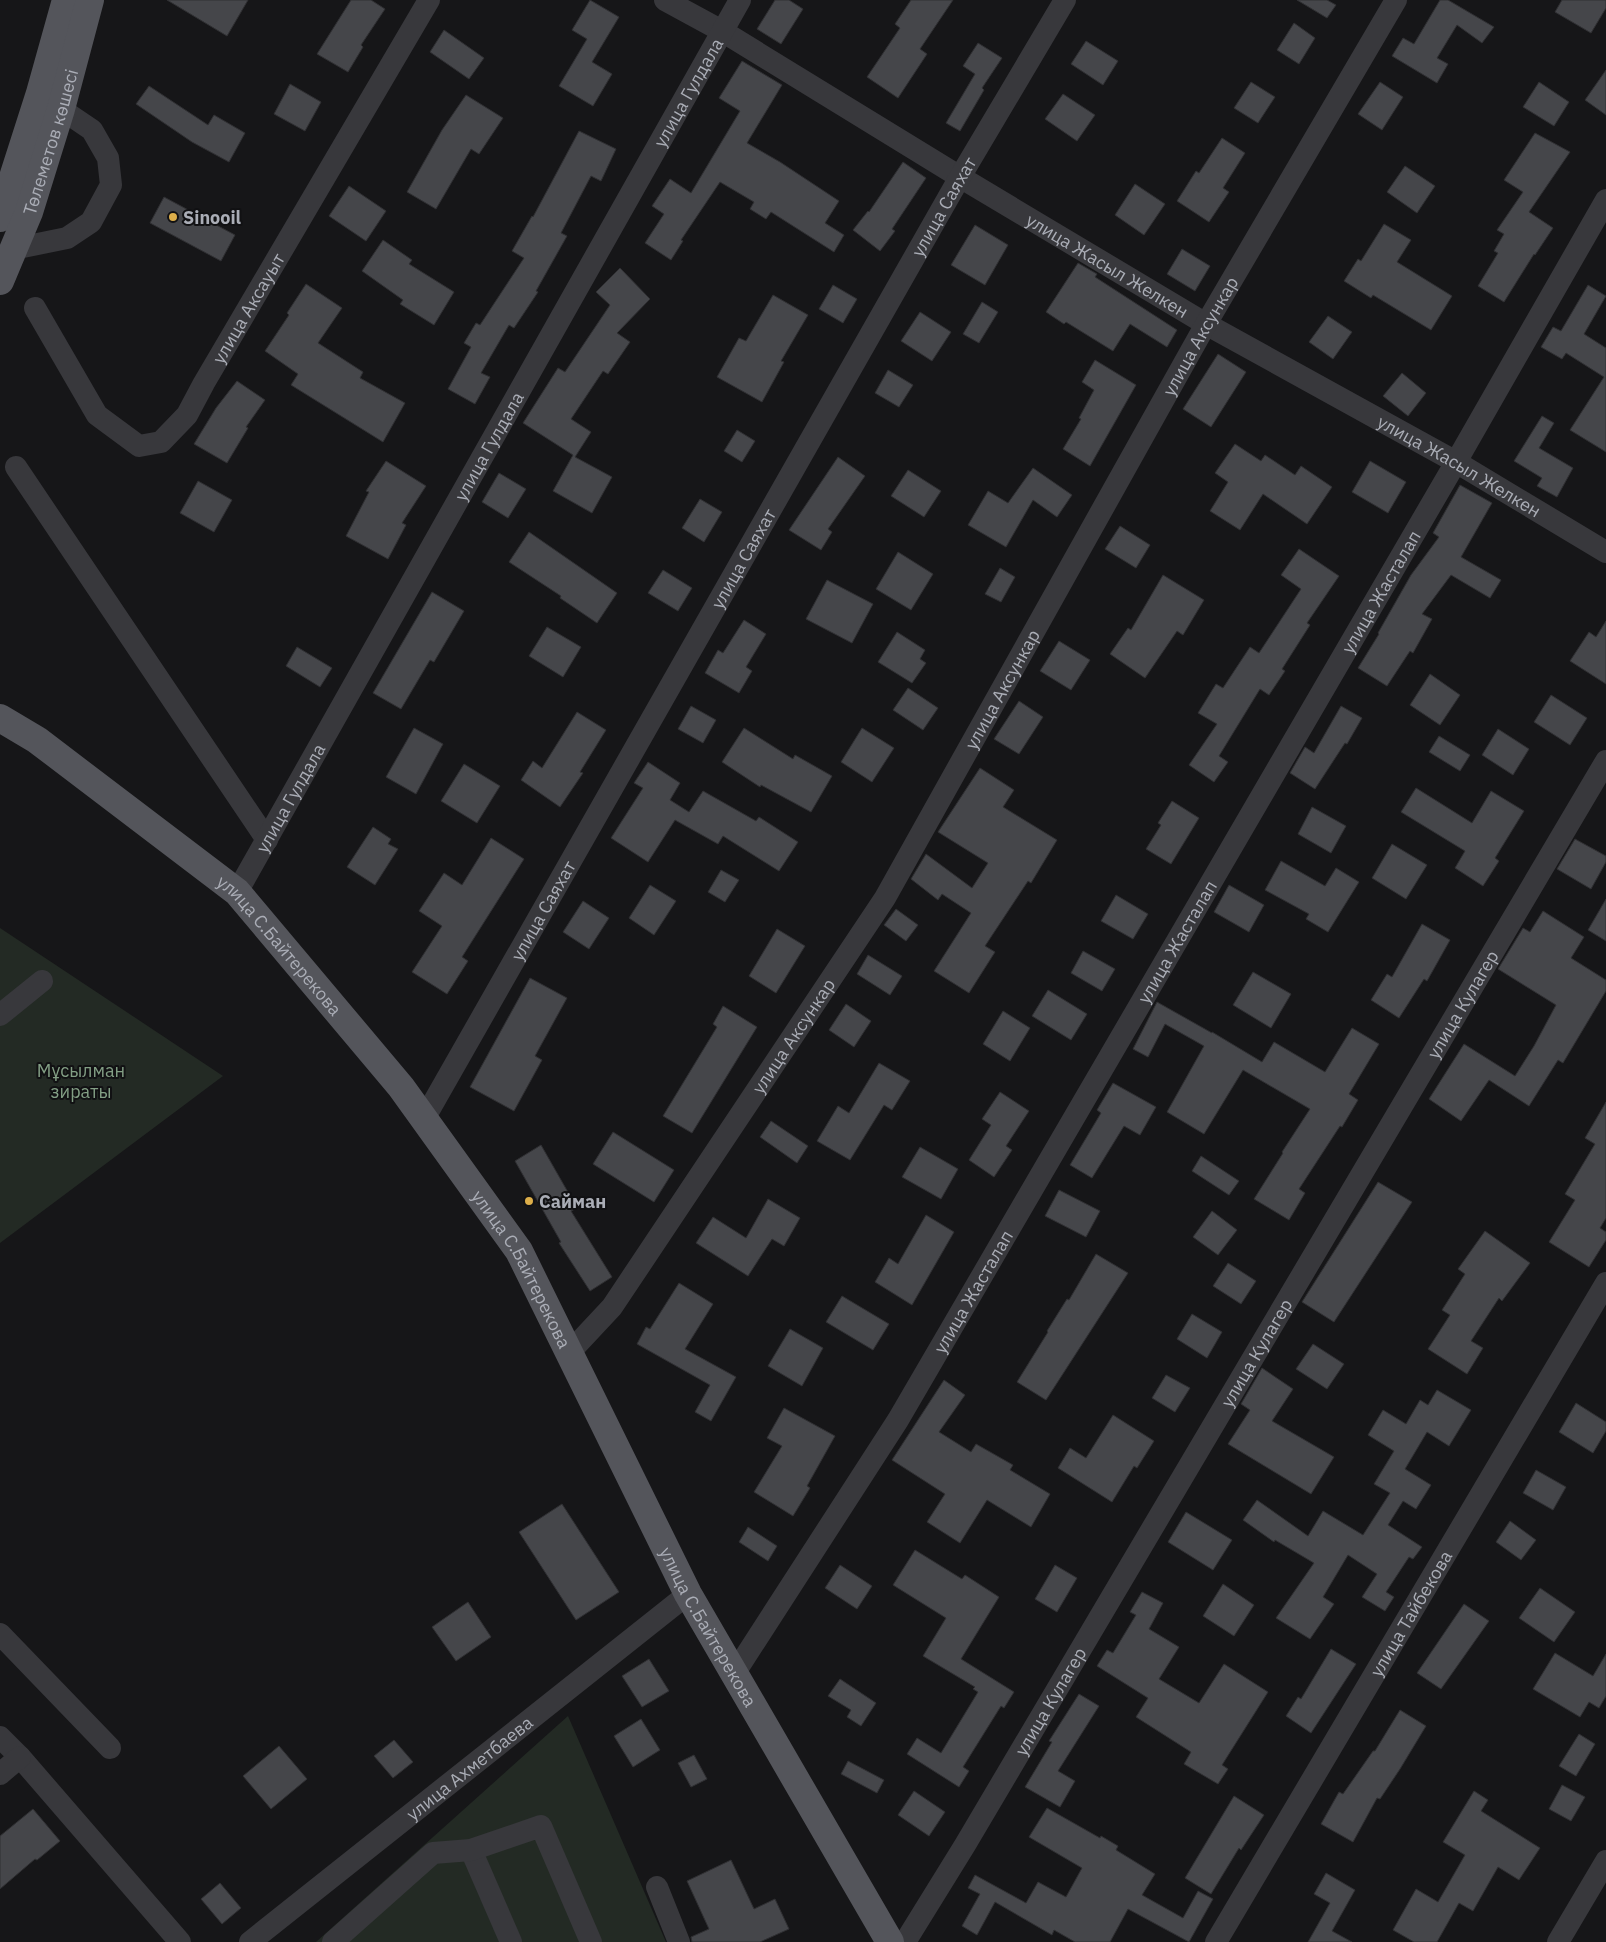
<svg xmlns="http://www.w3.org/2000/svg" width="1606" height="1942" viewBox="0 0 1606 1942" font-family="'IBM Plex Sans',sans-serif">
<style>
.green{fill:#232a24}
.building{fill:#45464a;stroke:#303033}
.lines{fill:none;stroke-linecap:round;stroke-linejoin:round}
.minor{stroke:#38383c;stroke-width:22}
.major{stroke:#54555b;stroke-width:28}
.poi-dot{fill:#dcae4a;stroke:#111113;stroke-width:2}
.labels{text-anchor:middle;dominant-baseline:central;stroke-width:4;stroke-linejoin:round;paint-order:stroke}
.street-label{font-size:18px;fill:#aaadb6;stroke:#111113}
.poi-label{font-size:18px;font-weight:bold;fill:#aaadb6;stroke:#111113;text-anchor:start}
.park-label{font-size:18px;fill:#839f85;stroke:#111113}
</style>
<rect width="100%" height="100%" fill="#161618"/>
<path class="green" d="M0,928l223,148 -223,167z
M568,1716l98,226h-350z"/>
<path class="building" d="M167,0h81l-21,36z
M351,0h20l14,9 -24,36 2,2 -15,25 -31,-18z
M590,0l29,17 -27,45 20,12 -19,32 -34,-20 28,-47 -15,-9z
M775,0h14l14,9 -22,35 -24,-15z
M911,0h42l-33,49 7,5 -29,44 -31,-21 33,-49 -5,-4z
M1297,0h30l9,5 -9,13z
M1440,0h8l46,27 -12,16 -25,-18 -20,33 11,6 -11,19 -45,-27 11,-18 11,6z
M1562,0h44v8l-15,25 -36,-21z
M1294,23l21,15 -16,26 -22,-14z
M444,30l40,28 -15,21 -39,-27z
M1086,41l32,20 -15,24 -32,-21z
M978,43l24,15 -20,30 2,2 -24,41 -14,-8 29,-49 -12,-8z
M742,61l40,24 -35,58 33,19 59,39 -14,22 19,12 -10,17 -63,-40 -5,7 -16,-10 4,-7 -34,-20 -39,58 2,1 -12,19 -26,-17 19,-29 -12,-8 18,-27 21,14 49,-82 -21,-13z
M1606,70v45l-21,-15z
M1251,82l24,15 -17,26 -24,-15z
M1380,82l23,15 -21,33 -24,-16z
M1539,82l30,20 -15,24 -31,-19z
M290,84l31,18 -16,29 -31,-17z
M149,86l59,39 6,-10 31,18 -16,29 -37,-20 -56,-38z
M1063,94l32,21 -18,26 -32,-22z
M466,95l37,23 -24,36 -8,-5 -35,60 -29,-17 35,-62z
M579,131l37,18 -15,32 -10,-5 -30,57 6,3 -31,55 2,1 -24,36 -5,-3 -28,48 9,4 -15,27 -27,-15 23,-42 -7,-4 12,-20 4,2 44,-67 -12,-7 20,-35 1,1z
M1535,133l35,19 -41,60 24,16 -18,27 -1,-1 -30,48 -26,-16 20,-33 -4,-2 10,-17 -7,-4 26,-38 -19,-12z
M1222,138l23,15 -22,35 6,4 -20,30 -32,-21 19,-30 3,2z
M903,162l23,16 -34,51 3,2 -15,20 -27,-21 15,-19 1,1z
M1405,166l30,20 -18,27 -30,-21z
M1135,184l30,20 -21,31 -29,-20z
M349,186l37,25 -20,30 -37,-25z
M164,197l71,38 -14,26 -71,-38z
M1384,224l27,16 -14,22 55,34 -21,34 -58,-35 -2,3 -27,-17 14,-22 3,2z
M975,225l33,20 -23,40 -34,-20z
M383,240l29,20 -3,4 45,28 -20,33 -34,-21 3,-4 -41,-29z
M1182,249l28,17 -15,25 -28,-17z
M1078,263l19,11 -2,3 82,53 -10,17 -37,-23 -17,27 -47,-29 -2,2 -18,-12z
M620,268l30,31 -33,34 13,9 -22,32 -5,-3 -32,48 20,13 -16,25 37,20 -20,36 -39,-22 20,-36 -50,-32 35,-55 7,4 45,-67 -14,-13z
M306,284l36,24 -24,35 45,29 -3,6 45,25 -22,39 -92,-57 7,-11 -33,-23 24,-36 -2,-2z
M833,285l24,14 -14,24 -24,-14z
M1588,285l18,11 -22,38 22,14v104l-36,-22 34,-53 -38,-24 -4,6 -21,-12 12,-20 8,4z
M773,295l35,20 -27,46 3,1 -22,40 -45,-25 22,-39 7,3z
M982,302l16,10 -19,31 -16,-9z
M920,312l31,20 -19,29 -31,-20z
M1328,316l24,16 -19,27 -24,-17z
M1218,354l28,18 -35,55 -28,-18z
M1095,360l41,25 -46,81 -27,-17 18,-30 -2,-1 15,-28 -12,-8z
M888,370l25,15 -14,22 -24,-14z
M1402,373l24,20 -18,23 -25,-20z
M237,381l28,19 -19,27 2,1 -21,35 -33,-19 22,-36z
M1542,416l12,7 -15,25 34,20 -16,29 -20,-11 5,-8 -28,-17z
M737,430l18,11 -13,21 -18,-11z
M1235,444l26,17 4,-6 30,20 6,-9 31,21 -25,37 -44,-30 -23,36 -30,-19 18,-29 -13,-9z
M838,457l27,19 -37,53 4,3 -11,18 -32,-20z
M386,461l40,25 -24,37 4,2 -18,34 -42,-23 23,-44 -3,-1z
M1370,461l36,21 -18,31 -36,-21z
M1033,468l39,27 -15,22 -24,-17 -27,47 -38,-22 20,-34 20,12z
M908,470l33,21 -17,26 -33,-21z
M499,473l27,16 -18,29 -26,-16z
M198,481l34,19 -18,32 -34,-19z
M1460,485l32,18 -31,54 40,23 -11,18 -39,-23 -29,39 10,5 -19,34 -3,-2 -23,35 -29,-18 21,-34 -1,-1 33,-58 28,-38 -6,-4z
M700,499l22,13 -18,30 -22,-14z
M1120,526l30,19 -14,23 -31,-19z
M529,532l88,61 -20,30 -37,-25 1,-2 -52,-34z
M1299,549l40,27 -32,47 3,2 -28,44 3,2 -16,24 -9,-6 -41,67 9,6 -14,20 -25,-17 28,-41 -19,-11 18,-29 7,4 27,-41 9,6 42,-64 -20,-14z
M898,552l35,22 -22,36 -35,-21z
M1000,568l15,9 -14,25 -16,-8z
M663,570l29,18 -14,23 -30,-18z
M1163,575l41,25 -21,35 -6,-4 -32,47 -35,-24 18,-26 3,2z
M827,580l46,24 -21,39 -46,-24z
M432,592l32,19 -30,51 -4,-2 -29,49 -28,-16z
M744,620l22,14 -20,33 6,4 -13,22 -34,-20 13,-23 5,3z
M1606,621v63l-36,-23 19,-29 7,5z
M547,627l34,20 -18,30 -34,-21z
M897,632l28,18 -5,9 6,4 -14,20 -34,-21z
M1059,641l31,19 -19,30 -31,-19z
M297,647l35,21 -12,19 -34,-21z
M1430,674l30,21 -20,30 -30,-20z
M908,688l30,20 -15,22 -30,-20z
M1551,695l36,23 -17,27 -36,-23z
M1019,701l24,16 -24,37 -25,-15z
M691,706l25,14 -13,23 -25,-14z
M1341,706l21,12 -15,26 -2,-1 -30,46 -25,-16 15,-26 9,6z
M577,712l29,18 -26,42 3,1 -23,34 -39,-27 12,-19 9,7z
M414,728l29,16 -27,50 -30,-17z
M744,728l49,31 2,-4 37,21 -21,36 -50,-27 -1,2 -38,-25z
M862,728l32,20 -22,34 -31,-20z
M1498,729l31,20 -16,26 -31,-20z
M1439,736l31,19 -10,16 -31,-19z
M648,762l32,21 -10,17 19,12 14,-21 53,30 3,-4 39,25 -19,29 -56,-35 -5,8 -43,-24 -27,42 -37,-24 32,-50 -9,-5z
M464,764l36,22 -23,37 -36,-22z
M980,768l34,22 -11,17 54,33 -26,43 -3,-2 -43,65 10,6 -26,41 -35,-22 37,-58 -29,-19 -4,6 -27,-21 15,-25 46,34 16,-25 -50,-31z
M1416,788l56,35 19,-32 33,20 -29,47 4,3 -16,25 -28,-18 10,-17 -64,-39z
M1172,801l27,17 -28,46 -25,-15 15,-24 -3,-2z
M1312,807l34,19 -15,27 -33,-19z
M373,827l18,12 -3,5 10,5 -23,36 -28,-18z
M491,838l33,21 -62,98 6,4 -21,33 -35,-22 30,-46 -23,-15 25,-38 18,12z
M1575,839l31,17v6l-15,27 -34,-20z
M1392,844l35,21 -21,34 -34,-21z
M1281,861l44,25 11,-18 23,14 -31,50 -22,-13 3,-5 -44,-24z
M721,870l18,10 -14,22 -17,-10z
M650,885l26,16 -22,34 -25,-17z
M1229,885l35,20 -15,27 -35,-20z
M1116,895l32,19 -15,25 -32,-18z
M1606,899v42l-18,-11z
M583,901l26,17 -20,31 -26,-17z
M896,909l22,16 -12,16 -22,-16z
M1543,911l41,26 -13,21 35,22v11l-43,72 -5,-3 -29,46 -40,-26 -28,41 -32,-22 35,-55 51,32 19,-30 22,-41 -58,-36 25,-41 7,4z
M1422,924l28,16 -23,41 -3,-2 -25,39 -28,-18 16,-26 5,3z
M777,929l28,17 -29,47 -27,-17z
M1083,951l32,18 -13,22 -31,-18z
M868,955l34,21 -12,19 -33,-21z
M1253,972l38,22 -20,34 -38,-23z
M530,978l37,20 -32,58 7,4 -28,51 -44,-24z
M1048,990l39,24 -16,26 -39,-24z
M1157,1002l55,31v-1l50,30 12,-20 51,30 27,-44 27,16 -30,50 9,6 -16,27 -2,-1 -41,63 6,4 -16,27 -35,-21 29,-46 -1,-1 28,-43 -67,-39 -39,64 -37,-22 37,-66 -39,-22 -17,33 -15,-8z
M846,1004l25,17 -17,26 -25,-17z
M723,1006l34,21 -65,106 -29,-17 54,-89 -4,-3z
M1003,1011l27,17 -20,33 -27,-17z
M879,1063l31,18 -18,29 -8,-5 -34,55 -33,-19 21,-35 11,7z
M1113,1083l43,24 -16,28 -16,-9 -32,52 -22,-13 31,-52 -4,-3z
M1000,1092l29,19 -23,35 6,4 -18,27 -25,-17 22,-35 -9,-6z
M1606,1102v116l-6,10 6,4v8l-17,27 -40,-25 26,-42 -10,-6 30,-50 -10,-6z
M771,1121l37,25 -11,17 -37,-26z
M613,1132l61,38 -20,32 -61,-38z
M541,1145l36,63 -6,3 41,66 -22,14 -31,-48 2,-1 -46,-81z
M920,1147l38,22 -17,30 -39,-22z
M1201,1156l38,25 -10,14 -37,-24z
M1378,1182l34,20 -78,120 -32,-20z
M1059,1190l41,21 -14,26 -41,-21z
M768,1199l32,19 -16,28 -12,-7 -24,37 -52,-33 17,-26 33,21z
M1212,1211l25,19 -19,25 -25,-18z
M926,1215l28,17 -42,73 -37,-23 14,-24 9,6z
M1485,1231l45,32 -28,38 -3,-3 -28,43 12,7 -16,26 -39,-25 22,-34 -8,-5 23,-36 -7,-5z
M1096,1254l32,19 -82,127 -29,-18 31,-50 -1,-1 20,-32 2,1z
M1228,1263l28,18 -15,23 -28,-18z
M679,1283l34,21 -28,45 51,28 -25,44 -16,-9 15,-27 -73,-41 9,-17 4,2z
M842,1296l47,28 -16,26 -47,-28z
M1192,1314l30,18 -15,26 -30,-19z
M790,1329l33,19 -21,38 -34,-20z
M1313,1344l31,20 -17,25 -31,-20z
M1262,1368l31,21 -21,32 62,36 -23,37 -83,-50 22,-34 -9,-6z
M1166,1375l24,13 -15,24 -23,-14z
M944,1380l21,15 -26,37 32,20 5,-8 37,21 -3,5 40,24 -19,33 -44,-27 -27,43 -33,-21 18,-28 -53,-34z
M1437,1390l34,20 -22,36 -22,-14 -22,37 26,16 -15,24 -13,-8 -15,24 34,22 -9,12 -4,-2 -23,35 8,5 -9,14 -23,-14 15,-23 -29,-19 -25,42 11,7 -24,35 -34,-21 38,-55 -39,-23 -1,2 -31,-22 14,-20 51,36 15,-25 40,24 27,-42 -16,-9 20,-33 -26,-16 15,-25 23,14 14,-24 8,5z
M1576,1403l30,19v9l-13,22 -34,-21z
M784,1408l51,28 -28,50 3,2 -17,28 -39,-24 28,-46 -15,-8z
M1113,1415l41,26 -17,27 -3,-2 -22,36 -54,-34 12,-20 16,10z
M1536,1470l30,17 -13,23 -30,-17z
M562,1504l57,88 -43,28 -57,-88z
M1186,1512l46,28 -19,30 -45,-28z
M1510,1521l26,19 -15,20 -25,-18z
M748,1527l29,19 -9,15 -29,-19z
M915,1550l47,29 3,-4 34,22 -38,62 53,33 -10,16 -3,-2 -38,61 6,4 -10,16 -52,-33 10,-16 24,15 37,-61 -5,-3 2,-2 -52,-31 23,-38 -53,-33z
M840,1565l32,21 -15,23 -32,-21z
M1055,1565l22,13 -20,34 -22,-13z
M1223,1584l31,21 -20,31 -31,-20z
M1540,1588l35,24 -21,30 -35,-24z
M1142,1592l21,11 -14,26 30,18 -20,32 40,24 25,-39 44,28 -46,73 6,4 -10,15 -34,-20 7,-12 -55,-35 12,-19 -51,-32 10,-16 6,3 23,-38 -6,-3z
M468,1602l23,35 -35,24 -24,-34z
M1464,1604l25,17 -48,68 -24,-16z
M1331,1649l25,15 -45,69 -25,-17 12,-19 3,2z
M1555,1653l38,23 13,-22v42l-7,12 -10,-6 -9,15 -47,-28z
M649,1659l20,32 -27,16 -20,-31z
M840,1679l36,24 -15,23 -14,-9 4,-7 -23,-14z
M1079,1694l20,12 -41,65 17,10 -15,26 -35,-20 27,-45 -3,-1z
M1400,1710l26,16 -26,43 -20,30 -3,-1 -24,44 -32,-18 18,-32 4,2 30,-43h2z
M641,1719l19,31 -27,17 -19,-31z
M1579,1734l16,10 -19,32 -17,-10z
M394,1740l19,22 -20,16 -19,-22z
M279,1746l28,33 -36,30 -28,-33z
M694,1755l13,24 -16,8 -13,-24z
M848,1761l36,19 -7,13 -36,-19z
M1562,1785l23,12 -14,24 -22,-12z
M914,1791l31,21 -16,24 -31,-21z
M1474,1791l14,9 -7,11 59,37 -21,32 -21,-13 -25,44 -14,-8 -22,39h-23l-21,-12 23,-41 22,13 27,-47 -22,-13z
M1234,1796l30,19 -23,35 -2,-2 -28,46 -26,-16z
M1047,1808l53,30 1,-2 17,10 -2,4 39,24 -13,21 41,23 15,-27 15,8 -24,43 -61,-33 -18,33h-35l-21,-12 -2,5 -57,-33 -18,33 -15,-9 18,-32 -12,-6 7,-13 51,28 12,-21 28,15 16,-29 -53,-31z
M33,1809l27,32 -23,19 -2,-1 -35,30v-53z
M731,1860l23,49 21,-10 14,30 -29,13h-68l-1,-5 18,-8 -22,-48z
M1326,1873l29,17 -23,41 20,11h-44l22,-39 -16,-9z
M220,1883l21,25 -19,16 -21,-25z"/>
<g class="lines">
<g class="minor">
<path id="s1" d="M665,0l57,31 238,146 246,147 250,138 150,90"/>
<path d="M13,249l54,-11 24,-16 20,-37 -3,-27 -16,-28 -31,-21"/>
<path id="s2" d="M35,308l62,107 42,31 22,-4 26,-27 17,-32 225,-383"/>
<path d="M16,467l251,373"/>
<path id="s3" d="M237,892l503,-892"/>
<path d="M0,1015l42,-34"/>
<path id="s4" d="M424,1119l536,-942 105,-177"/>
<path id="s5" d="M569,1353l43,-46 273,-409 321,-574 190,-324"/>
<path d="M0,1634l110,114"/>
<path id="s6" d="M734,1674l164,-254 558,-958 150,-262"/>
<path d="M0,1737l20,20 160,185"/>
<path d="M0,1774l20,-17"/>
<path d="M471,1850l40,92"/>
<path d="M657,1887l22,55"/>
<path id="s7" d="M250,1942l438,-348"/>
<path d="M333,1942l100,-89 38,-3 70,-24 50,116"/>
<path id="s8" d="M905,1942l60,-97 641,-1084"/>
<path id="s9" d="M1216,1942l390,-659"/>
<path d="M1558,1942l48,-81"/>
</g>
<g class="major">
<path d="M0,218l40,-125 26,-93"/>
<path id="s10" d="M0,281l29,-69 32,-103 29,-109"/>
<path id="s11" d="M0,718l37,22 200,152 164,195 118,164 169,343 202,348"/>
</g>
</g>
<g class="poi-dot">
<circle cx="173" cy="217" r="5"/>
<circle cx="529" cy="1201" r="5"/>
</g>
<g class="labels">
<g class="street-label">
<text stroke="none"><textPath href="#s3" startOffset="918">улица Гулдала</textPath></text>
<text stroke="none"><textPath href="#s10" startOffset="148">Төлеметов көшесі</textPath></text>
<text stroke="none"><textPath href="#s4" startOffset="1050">улица Саяхат</textPath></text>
<text stroke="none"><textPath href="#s1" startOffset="516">улица Жасыл Желкен</textPath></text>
<text stroke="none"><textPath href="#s2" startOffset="359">улица Аксауыт</textPath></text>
<text stroke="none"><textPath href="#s5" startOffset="1199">улица Аксункар</textPath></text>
<text stroke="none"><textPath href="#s3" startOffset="512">улица Гулдала</textPath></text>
<text stroke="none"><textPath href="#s1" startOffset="921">улица Жасыл Желкен</textPath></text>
<text stroke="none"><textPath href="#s4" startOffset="645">улица Саяхат</textPath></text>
<text stroke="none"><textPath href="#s6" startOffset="1261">улица Жасталап</textPath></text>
<text stroke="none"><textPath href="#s5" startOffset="794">улица Аксункар</textPath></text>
<text stroke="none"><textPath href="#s3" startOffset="108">улица Гулдала</textPath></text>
<text stroke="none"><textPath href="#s4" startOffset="240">улица Саяхат</textPath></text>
<text stroke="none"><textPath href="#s6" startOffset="856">улица Жасталап</textPath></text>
<text stroke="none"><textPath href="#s11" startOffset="362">улица С.Байтерекова</textPath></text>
<text stroke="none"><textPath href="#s8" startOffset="1091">улица Кулагер</textPath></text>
<text stroke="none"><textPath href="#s5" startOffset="389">улица Аксункар</textPath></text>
<text stroke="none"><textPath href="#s11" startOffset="768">улица С.Байтерекова</textPath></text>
<text stroke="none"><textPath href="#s6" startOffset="451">улица Жасталап</textPath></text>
<text stroke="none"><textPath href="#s8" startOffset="686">улица Кулагер</textPath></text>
<text stroke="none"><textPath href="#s9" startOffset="382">улица Тайбекова</textPath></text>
<text stroke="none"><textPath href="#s11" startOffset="1172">улица С.Байтерекова</textPath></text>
<text stroke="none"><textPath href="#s8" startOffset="281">улица Кулагер</textPath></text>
<text stroke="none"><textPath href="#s7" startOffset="280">улица Ахметбаева</textPath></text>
</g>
<g class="poi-label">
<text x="183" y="217">Sinooil</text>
<text x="539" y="1201">Сайман</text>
</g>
<g class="park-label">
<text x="81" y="1070">Мұсылман<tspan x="81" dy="21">зираты</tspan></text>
</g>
</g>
</svg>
